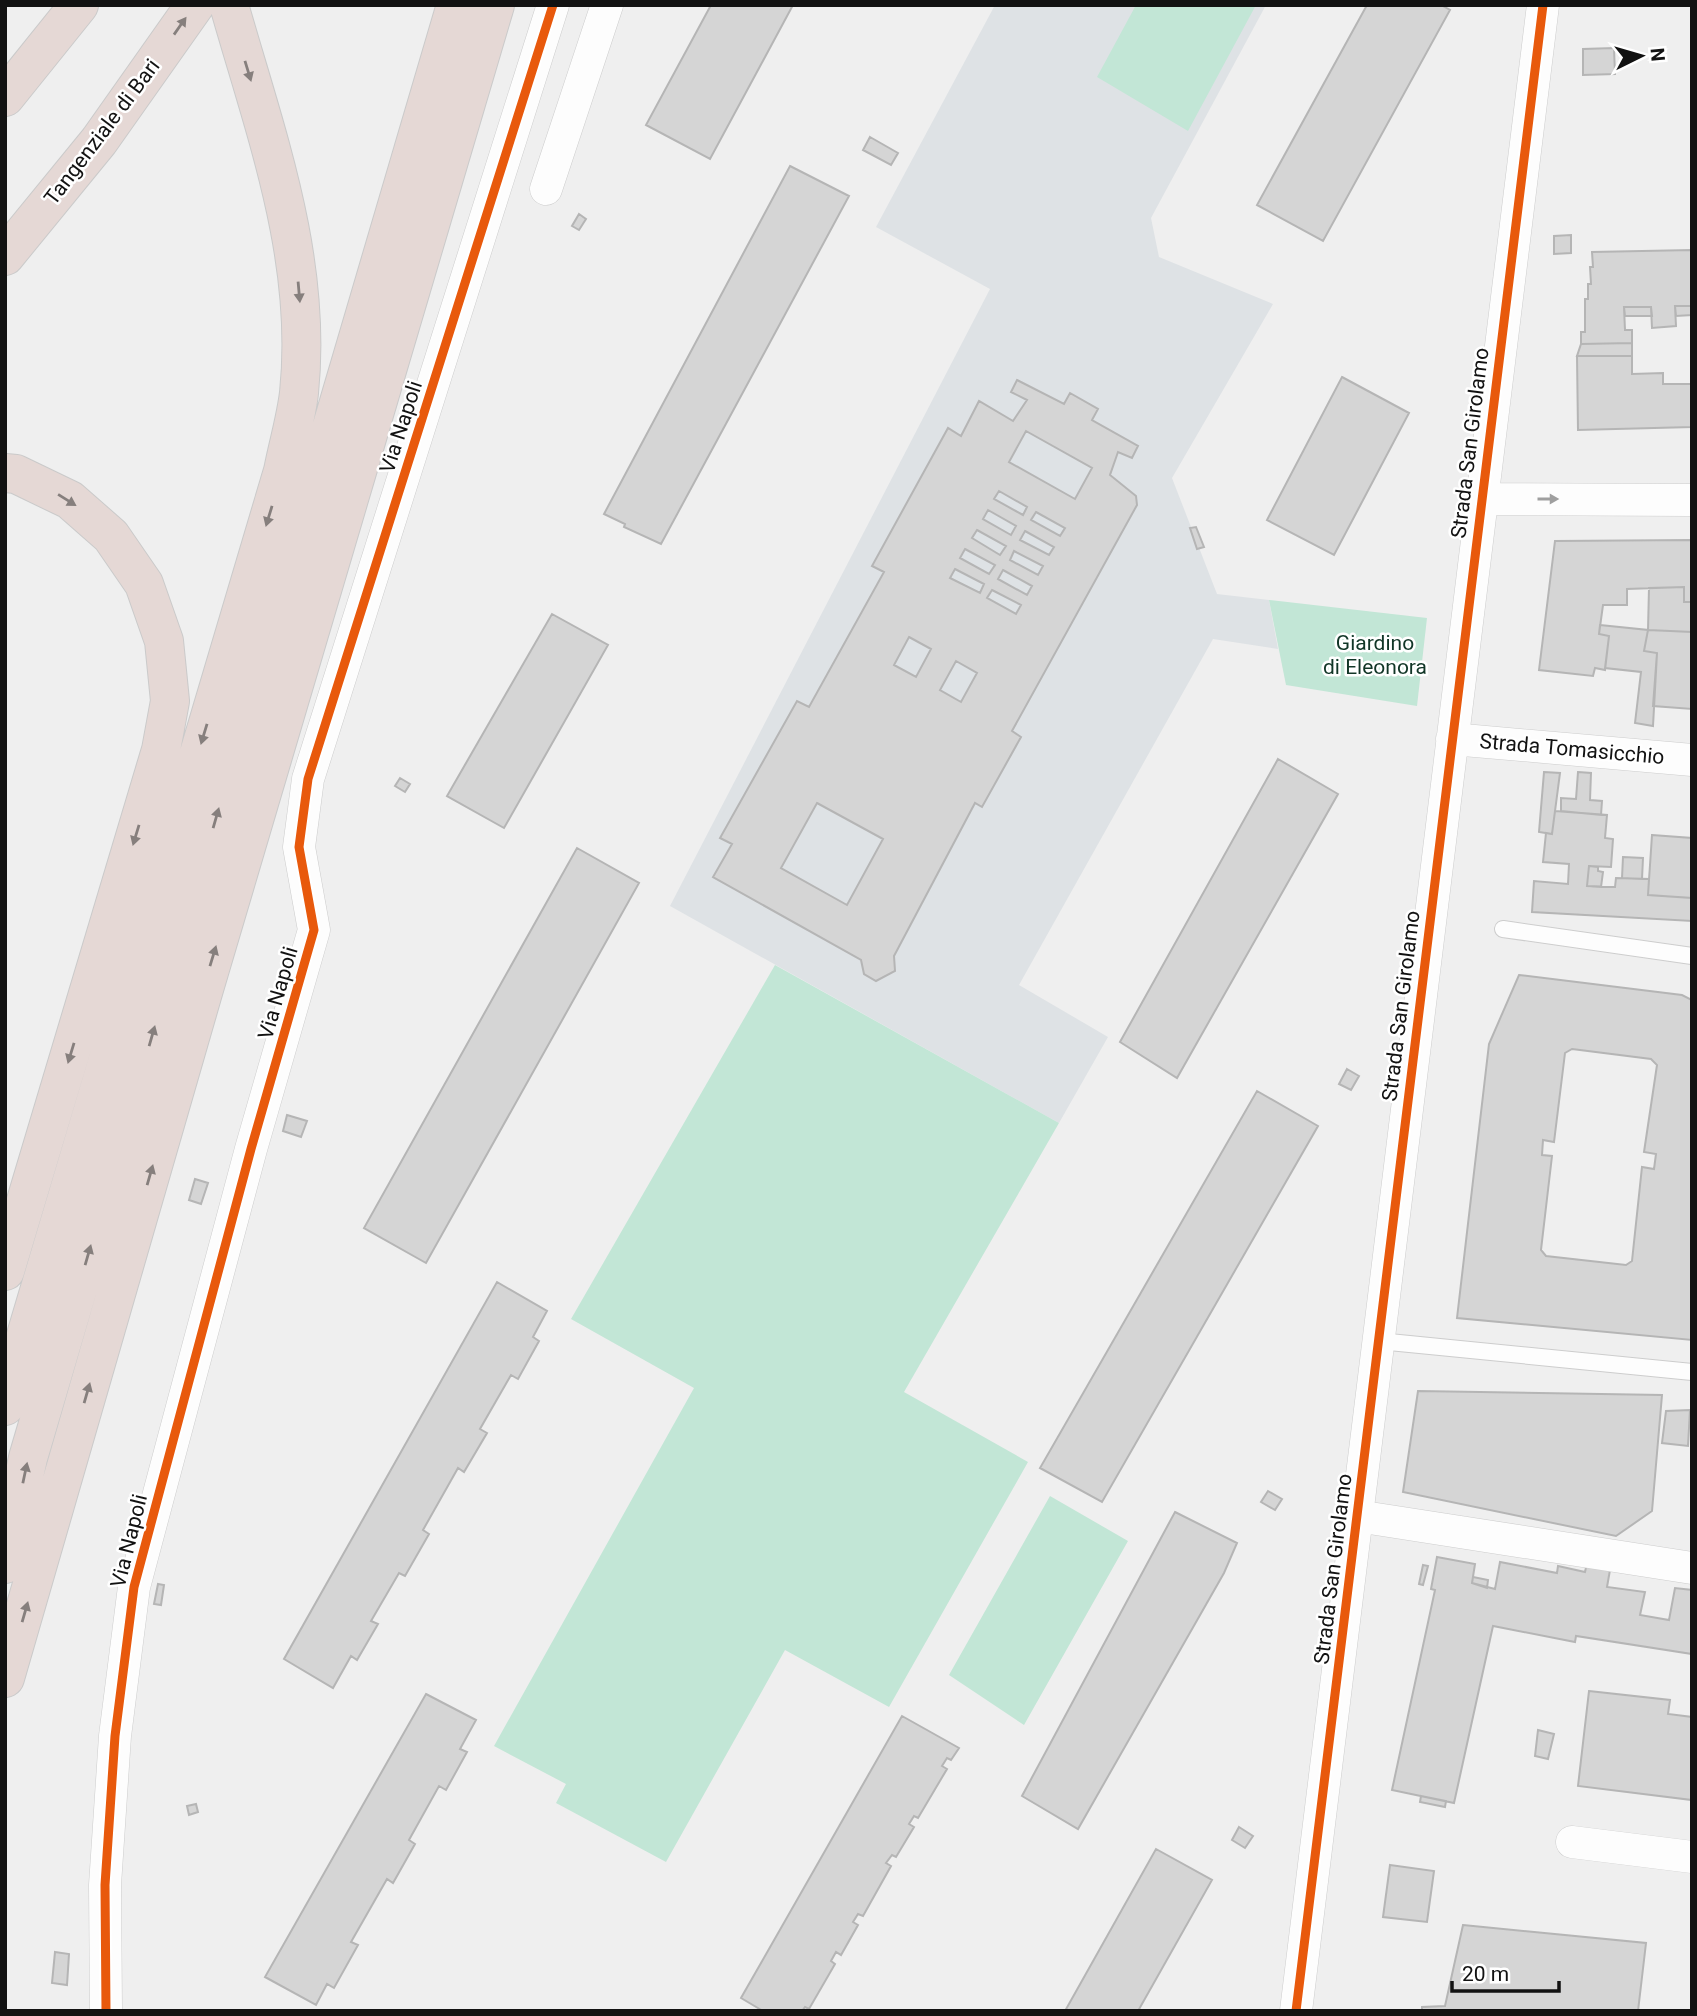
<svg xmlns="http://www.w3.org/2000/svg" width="1697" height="2016" viewBox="0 0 1697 2016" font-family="Roboto,sans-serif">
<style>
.built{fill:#dee2e5}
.green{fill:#c2e6d6}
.building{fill:#d5d5d5;stroke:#b5b5b5;stroke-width:2;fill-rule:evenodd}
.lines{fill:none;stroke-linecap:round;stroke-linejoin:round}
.lane-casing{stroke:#cdcdcd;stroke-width:18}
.street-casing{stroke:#cdcdcd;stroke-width:33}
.highway-casing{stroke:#cacaca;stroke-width:40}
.lane{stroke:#fdfdfd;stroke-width:16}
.street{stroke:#fdfdfd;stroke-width:32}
.highway{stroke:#e5d8d5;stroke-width:38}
.cycleway-casing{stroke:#fff;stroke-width:13}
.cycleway{stroke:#e8590c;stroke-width:9}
.oneway{fill:#867f7d}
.oneway2{fill:#9f9f9f}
.labels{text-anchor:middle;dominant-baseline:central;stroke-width:5;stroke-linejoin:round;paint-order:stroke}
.street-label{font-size:21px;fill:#121212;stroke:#fff}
.park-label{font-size:21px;fill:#113627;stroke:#fff}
</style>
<rect width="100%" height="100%" fill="#efefef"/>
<path class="built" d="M995,5h271l-115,213 8,39 114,47 -101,174 45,116 52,6 9,49 -65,-10 -194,346 89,52 -49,86 -389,-217 320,-617 -114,-62z"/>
<path class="green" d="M1136,5h120l-68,126 -91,-54z
M1269,600l158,18 -10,88 -131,-21z
M775,965l284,158 -155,269 124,70 -139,245 -104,-57 -119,212 -110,-59 10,-19 -72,-38 200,-358 -123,-69z
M1050,1496l78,45 -104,184 -75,-50z"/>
<path class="building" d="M711,5h82l-83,154 -64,-34z
M1367,5h74l9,5 -127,231 -66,-36z
M1614,48l1,26 -32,1v-26z
M870,137l28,16 -7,12 -28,-15z
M790,166l59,30 -188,348 -37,-17 1,-3 -21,-10z
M579,214l7,5 -7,11 -7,-4z
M1571,235v18l-17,1v-18z
M1692,250v56h-17l1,20 -24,2 -1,-21h-27l1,23h7v13l-51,1v-12h4v-33h3v-15h3l-1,-17h3l-1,-15z
M1675,306h17v9l-16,1z
M1624,307h27l1,9h-27z
M1632,343v13h-55l4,-12z
M1577,356h55v18l31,-1v11h29v43l-114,3z
M1342,377l67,36 -75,142 -67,-35z
M1017,380l47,24 6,-11 28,16 -6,11 46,26 -6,12 -14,-6 -8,23 26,21 1,9 -125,226 9,6 -39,70 -7,-4 -81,153 1,15 -19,10 -12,-7 -3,-14 -148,-83 19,-33 -12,-6 77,-137 12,6 75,-135 -12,-6 76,-138 13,8 18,-35 34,20 14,-21 -16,-8zM1026,431l66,37 -17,31 -66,-37zM999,491l28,16 -4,8 -29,-16zM988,510l28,16 -5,9 -28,-16zM1036,512l29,16 -5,8 -29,-16zM977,530l29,16 -6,9 -28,-17zM1025,531l29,16 -5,8 -29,-15zM965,549l30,16 -6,9 -29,-16zM1014,551l29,15 -5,9 -28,-15zM955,569l29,15 -4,9 -30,-15zM1003,570l29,16 -5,9 -29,-16zM992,590l29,15 -5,9 -29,-16zM909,637l22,12 -15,28 -22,-12zM956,661l21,12 -16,29 -21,-12zM817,803l66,36 -36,66 -66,-37z
M1196,527l8,20 -7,2 -7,-21z
M1692,540v62h-8v-15l-57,2v16h-24l-4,29 10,2 -4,34 -10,-2 -2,8 -54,-6 16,-129z
M1684,587v15h8v30l-44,-2 1,-42z
M552,614l56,31 -104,183 -57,-32z
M1600,625l48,5 -4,21 13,2 -4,73 -18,-3 6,-51 -36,-4 4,-32 -10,-2z
M1648,630l44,2v77l-39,-3 4,-53 -13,-2z
M1278,759l60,35 -161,284 -57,-36z
M1544,772l16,1 -8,61 -13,-2z
M1578,772l13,1 -1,27 12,1 -1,14 -40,-4v-13l15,1z
M400,778l10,6 -5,8 -10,-6z
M1555,811l52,4 -2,23 8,1 -2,28 -22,-1 -2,20 28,1 1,-9 33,1 -1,16 44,3v23l-160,-9 2,-31 34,3 1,-20 -26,-2 3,-29 6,1z
M1652,835l40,3v60l-44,-3z
M577,848l62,35 -213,380 -62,-35z
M1623,857l20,1 -1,21 -20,-1z
M1589,866l9,1v4l5,1 -2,15 -14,-1z
M1519,975l163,20 10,5v340l-235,-22 32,-274zM1572,1049l79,10 6,6 -13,87 12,2 -2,15 -12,-2 -10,94 -6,4 -80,-9 -5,-6 11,-94 -10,-1 1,-15 11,2 11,-89z
M1347,1069l12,7 -8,14 -12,-6z
M1257,1091l61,35 -216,376 -62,-34z
M287,1115l20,6 -6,16 -18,-6z
M195,1179l13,4 -7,21 -12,-4z
M497,1282l50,29 -14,26 6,4 -21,38 -7,-4 -31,54 7,4 -23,39 -6,-4 -35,62 6,4 -24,42 -6,-3 -28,48 7,3 -21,36 -6,-4 -18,32 -49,-29z
M1418,1391l244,4 -10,116 -36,25 -213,-44z
M1690,1410l-2,36 -26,-3 4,-32z
M1268,1491l14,8 -7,11 -14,-8z
M1175,1512l62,31 -13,30 -146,256 -56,-33z
M1437,1557l38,7 -3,19 23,6 5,-27 57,11 1,-7 27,6 2,-9 23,7 -3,17 38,5 -5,23 29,5 6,-32 17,2v64l-116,-18 -1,6 -82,-16 -39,177 -62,-13 43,-200 -4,-1z
M1423,1565l5,1 -5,19 -4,-1z
M1473,1577l15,3 -1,8 -15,-5z
M158,1584l6,1 -3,20 -7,-1z
M1589,1691l81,9 -2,14 24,3v83l-114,-14z
M426,1694l50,26 -16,29 7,3 -21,38 -7,-4 -30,54 6,4 -22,39 -6,-4 -36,63 7,3 -24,43 -7,-4 -11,21 -51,-28z
M902,1716l57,32 -8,12 -4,-2 -5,8 5,3 -29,49 -4,-2 -5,8 5,3 -18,30 -4,-2 -6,8 5,3 -28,50 -5,-2 -5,8 5,3 -17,30 -5,-3 -5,9 4,3 -26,45 -4,-2 -3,4h-39l-22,-13z
M1538,1730l16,4 -6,25 -13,-3z
M1421,1796l25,5 -1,6 -25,-5z
M196,1804l2,8 -9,3 -2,-9z
M1239,1827l14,9 -8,12 -13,-8z
M1156,1849l56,31 -74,131h-73z
M1390,1865l44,6 -7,51 -44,-5z
M1463,1925l183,18 -8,68h-216v-4l23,-1z
M55,1952l14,2 -2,31 -15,-2z"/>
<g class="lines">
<defs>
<path id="lane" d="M1503,929l189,27
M1379,1341l313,31"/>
<path id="street" d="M546,189l61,-184
M1480,499l212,1
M1452,739l240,21
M1357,1516l335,52
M1572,1842l120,15
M106,2011l-1,-126 10,-149 19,-149 117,-438 63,-219 -15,-83 9,-68 245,-774
M1296,2011l247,-2006"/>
<path id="highway" d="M5,97l74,-92
M5,256l94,-115 96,-136
M5,473l11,1 54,26 41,36 33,48 20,57 6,60 -9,49 -156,521
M5,1406l278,-935c5,-26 13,-52 16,-78 14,-135 -34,-261 -70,-388
M5,1564l23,-106 428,-1453
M5,1678l199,-689 291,-984"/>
</defs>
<use href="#lane" class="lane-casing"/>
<use href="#street" class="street-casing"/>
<use href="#highway" class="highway-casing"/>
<use href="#lane" class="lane"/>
<use href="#street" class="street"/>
<use href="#highway" class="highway"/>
<defs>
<path id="cycleway" d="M106,2011l-1,-126 10,-149 19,-149 117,-438 63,-219 -15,-83 9,-68 245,-774
M1296,2011l247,-2006"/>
</defs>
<use href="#cycleway" class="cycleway-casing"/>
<use href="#cycleway" class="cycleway"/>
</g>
<defs><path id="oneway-solid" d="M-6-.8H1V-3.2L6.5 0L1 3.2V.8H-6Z" transform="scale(1.75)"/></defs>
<g class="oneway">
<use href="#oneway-solid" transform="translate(180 26) rotate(-55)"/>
<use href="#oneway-solid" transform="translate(248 71) rotate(73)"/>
<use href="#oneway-solid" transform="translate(299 292) rotate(85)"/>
<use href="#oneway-solid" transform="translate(67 500) rotate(32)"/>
<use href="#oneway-solid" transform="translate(269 516) rotate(107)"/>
<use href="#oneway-solid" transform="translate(204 734) rotate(107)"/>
<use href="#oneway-solid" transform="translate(216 818) rotate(-74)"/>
<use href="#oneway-solid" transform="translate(136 835) rotate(107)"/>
<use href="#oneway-solid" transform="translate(213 956) rotate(-73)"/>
<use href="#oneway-solid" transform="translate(152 1036) rotate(-74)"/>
<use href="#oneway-solid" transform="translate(71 1053) rotate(107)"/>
<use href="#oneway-solid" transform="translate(150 1175) rotate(-74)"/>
<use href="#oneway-solid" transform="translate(88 1255) rotate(-74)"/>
<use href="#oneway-solid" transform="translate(87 1393) rotate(-74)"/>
<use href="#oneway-solid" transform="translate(25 1473) rotate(-78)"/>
<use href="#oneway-solid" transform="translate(25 1612) rotate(-74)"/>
</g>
<use class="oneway2" href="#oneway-solid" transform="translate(1548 499)"/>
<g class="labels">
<g class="street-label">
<text transform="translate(102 132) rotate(-53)">Tangenziale di Bari</text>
<text transform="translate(401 427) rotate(-72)">Via Napoli</text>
<text transform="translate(1470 443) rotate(-83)">Strada San Girolamo</text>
<text transform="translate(1572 749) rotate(5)">Strada Tomasicchio</text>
<text transform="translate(278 993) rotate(-74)">Via Napoli</text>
<text transform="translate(1401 1006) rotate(-83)">Strada San Girolamo</text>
<text transform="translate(129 1541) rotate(-76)">Via Napoli</text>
<text transform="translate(1333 1569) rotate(-83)">Strada San Girolamo</text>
</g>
<g class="park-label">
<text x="1375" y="643">Giardino<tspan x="1375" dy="24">di Eleonora</tspan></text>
</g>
</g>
<rect width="1697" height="2016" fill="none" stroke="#121212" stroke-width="14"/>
<g transform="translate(1641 56) rotate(85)" stroke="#ffffff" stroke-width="5" paint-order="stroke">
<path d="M0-5L12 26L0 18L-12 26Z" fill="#121212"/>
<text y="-10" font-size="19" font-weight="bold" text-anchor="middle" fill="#121212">N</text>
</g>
<path d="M1452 1981v10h107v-10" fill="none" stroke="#121212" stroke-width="3.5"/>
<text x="1462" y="1981" font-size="21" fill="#121212" stroke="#ffffff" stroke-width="5" paint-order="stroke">20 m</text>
</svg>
